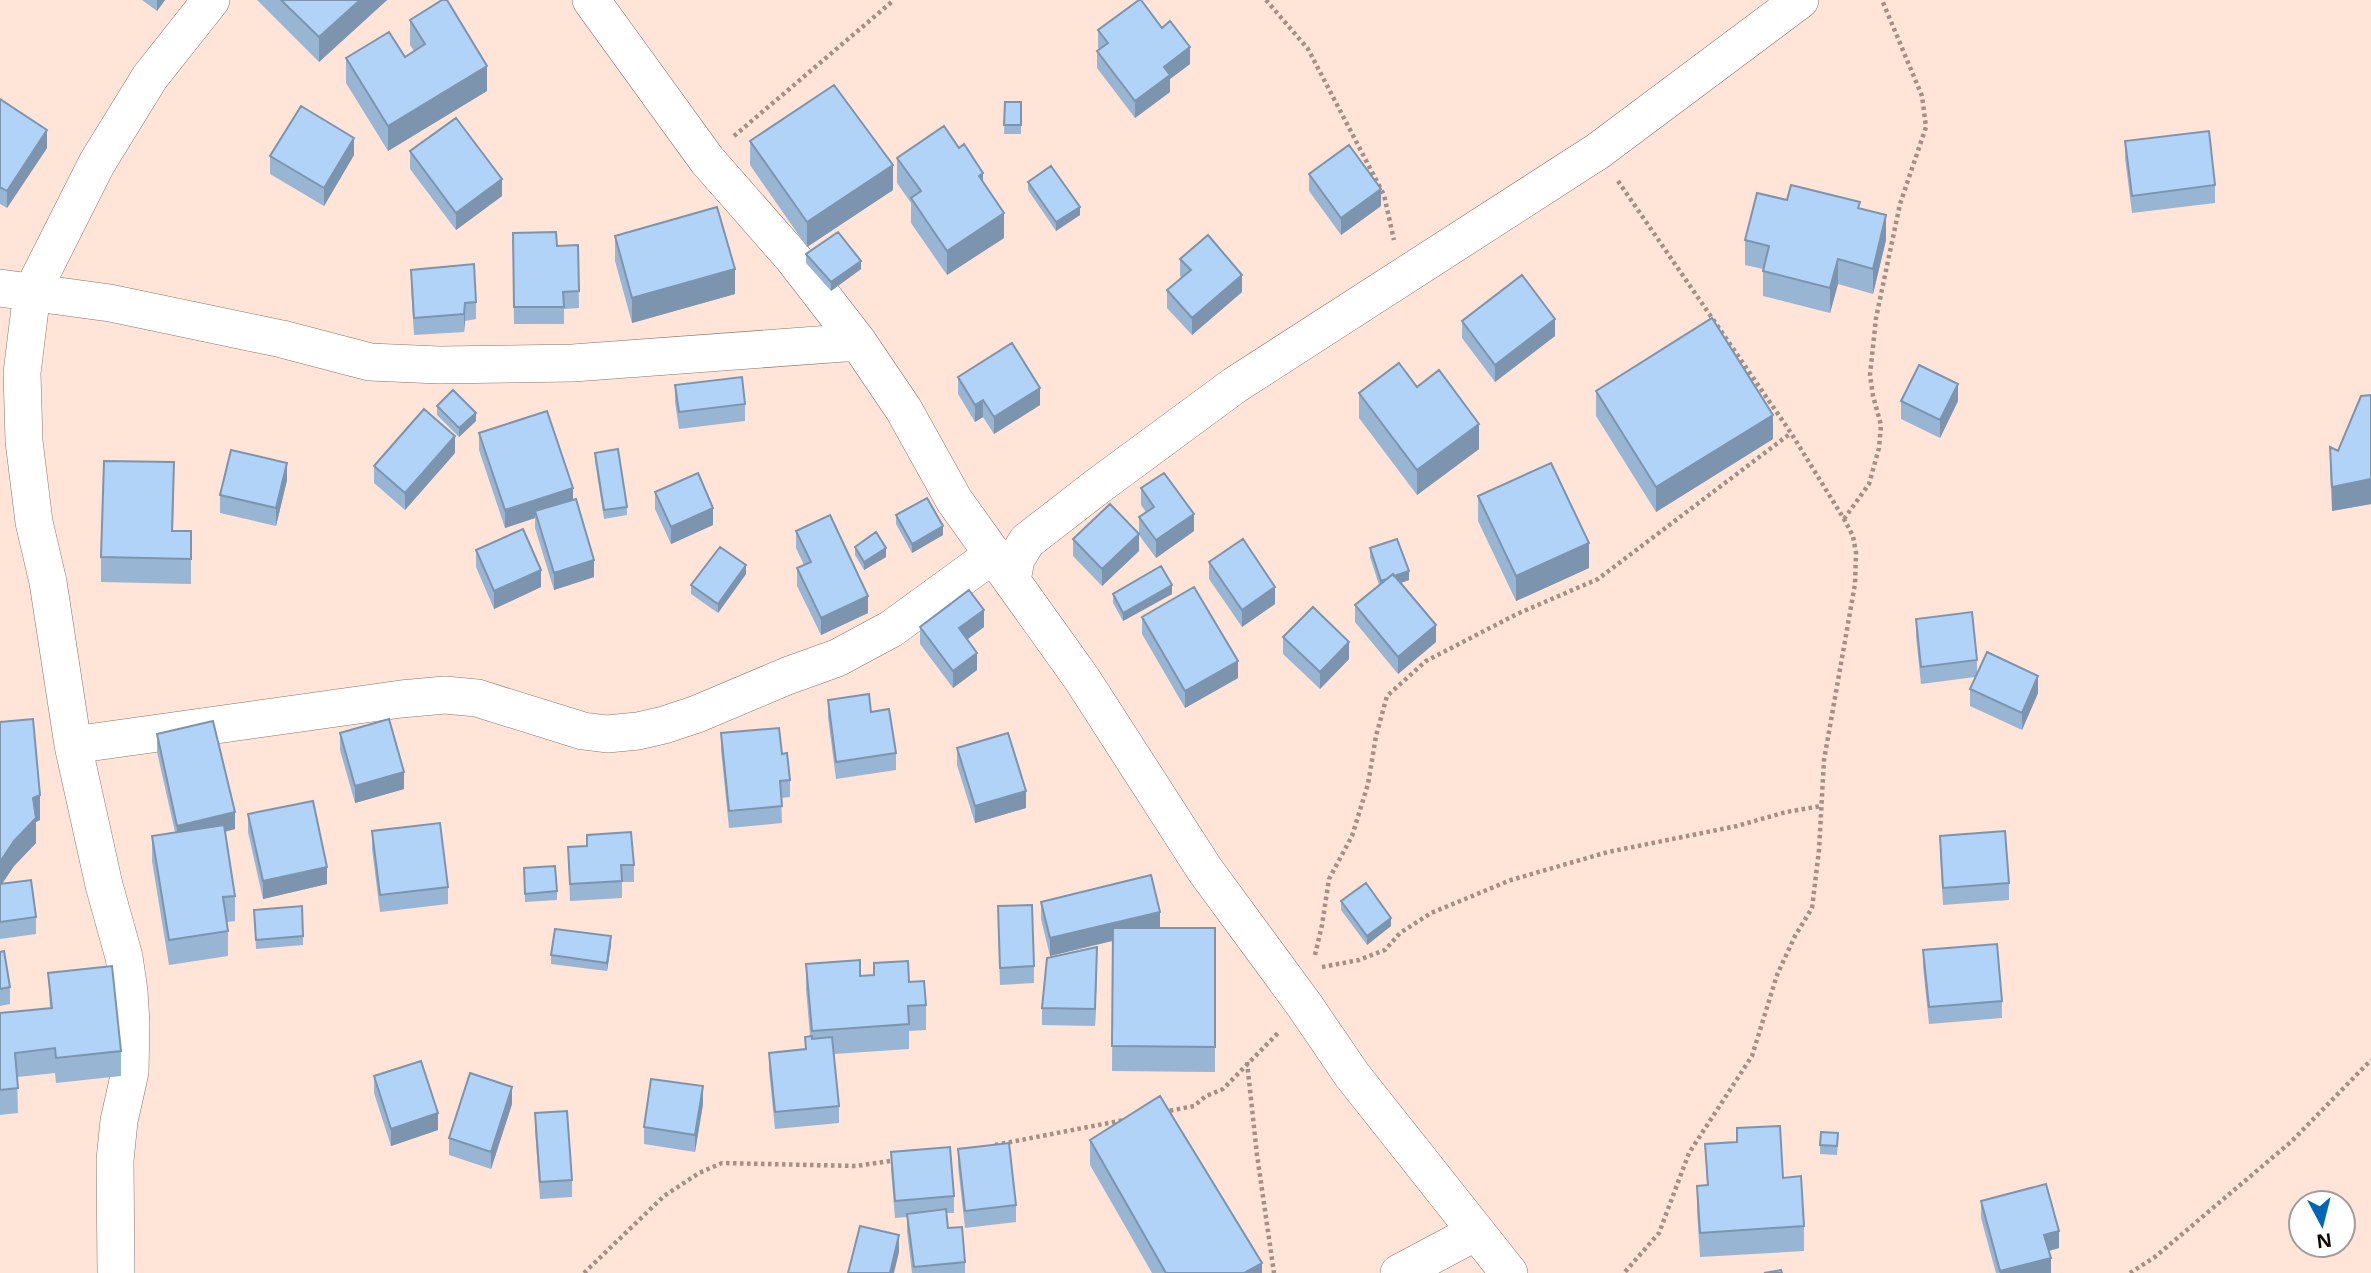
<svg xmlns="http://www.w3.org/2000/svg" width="2371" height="1273" viewBox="0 0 2371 1273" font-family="'Noto Sans',sans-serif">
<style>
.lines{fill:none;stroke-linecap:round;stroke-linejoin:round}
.minor-casing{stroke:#8b7368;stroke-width:38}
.path{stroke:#a49087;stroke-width:4.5;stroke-dasharray:3.5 3.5;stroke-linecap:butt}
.minor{stroke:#fff;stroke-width:37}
.wall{fill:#98b5d4}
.shaded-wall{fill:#7c94ad}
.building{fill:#b1d3f7;stroke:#7c94ad;stroke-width:2}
</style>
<rect width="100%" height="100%" fill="#ffe4d7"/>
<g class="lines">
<defs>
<path id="minor" d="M591,0l116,160 86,98 65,84 46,68 50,90 128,179 123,191 100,136 47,69 157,198
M0,288l110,15 172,36 88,23 69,3 134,-2 285,-21
M1012,580l4,-21 11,-18 71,-55 137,-101 363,-234 202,-151
M73,745l328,-46 44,-4 32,3 106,33 24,3 31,-3 26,-6 33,-11 90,-38 50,-18 54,-29 103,-75
M116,1273l-1,-113 4,-39 11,-49 1,-49 -2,-32 -5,-34 -20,-72 -31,-140 -25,-163 -14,-60 -10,-81 -2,-68 10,-81 65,-129 53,-86 61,-77
M1399,1273l77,-41"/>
</defs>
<use href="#minor" class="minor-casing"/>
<path class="path" d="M1266,0l42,49 76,146 10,45
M734,136l160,-136
M1618,181l173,252 53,86 9,17 3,17 -1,31 -31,176 -5,90 -7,58 -17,28 -18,39 -25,81 -63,97 -30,80 -35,40
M1844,519l25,-35 10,-36 2,-23 -8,-29 -3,-21 6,-57 24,-114 26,-77 -4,-31 -40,-96
M1315,955l7,-30 7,-46 23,-43 16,-52 8,-48 11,-40 39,-35 91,-47 81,-35 193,-146
M1322,967l37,-7 26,-10 15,-17 31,-20 80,-33 97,-28 129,-26 49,-14 35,-6
M1247,1062l10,93 17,118
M1163,1112l31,-6 12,-10 17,-7 56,-57
M995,1145l129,-25
M584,1273l80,-77 35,-23 23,-10 134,3 41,-6
M2130,1273l25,-16 137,-116 79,-81"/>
<use href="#minor" class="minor"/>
</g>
<path class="wall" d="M142,0h23l-8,11z
M257,0h130l-68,62z
M410,20l77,71 -99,60 -42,-68v-25l59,-1 9,-6 -4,-6z
M1162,28l28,36 -20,15v13l-35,26 -38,-50v-17l2,-2 -1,-2v-17z
M0,99l47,49 -40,60 -7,-4z
M1005,102h16v32h-17z
M750,141l143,49 -86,57 -57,-82z
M2125,141l90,44v18l-83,10 -7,-55z
M410,151l92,45 -46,34 -46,-61z
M354,155l-30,51 -54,-32v-18z
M897,158l86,25 21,55 -57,37 -36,-52v-20l-14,-20z
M1309,174l72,32 -40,29 -32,-44z
M1028,182l52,33 -24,16 -28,-41z
M1787,200l73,9 26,31 -13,54 -35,-10 -8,29 -67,-17v-27l-18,-4v-25z
M513,233l44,13 21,-1 1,63 -15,1v15h-50z
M615,236l120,58 -103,29 -17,-62z
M806,254l55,15 -30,22 -25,-28z
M1180,259l62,33 -50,43 -25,-27v-18l15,-12 -2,-2z
M411,270l65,32v17l-11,2 -1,11 -50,3 -3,-48z
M1462,321l93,15 -60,46 -33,-44z
M958,377l82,28 -46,29 -11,-17 -8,5 -17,-28z
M675,385l70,19v17l-66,8 -4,-27z
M1417,387l62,62 -62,46 -58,-77v-25z
M1596,391l177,48 -117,73 -60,-96z
M2371,395v109l-39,7 -2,-39v-25l8,4z
M1901,401h57l-18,37 -39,-19z
M437,406l39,15 -17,16 -22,-22z
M479,433l94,66 21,78 -40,13 -19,-62v-10l-30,10 -26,-78z
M455,453l-50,57 -31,-27v-17z
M595,453l32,54v8l-23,4 -9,-58z
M287,480l-11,46 -56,-13v-18z
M174,487l-1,44h18v53l-90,-2v-25z
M1141,488l53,43 -38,27 -17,-23v-18l7,-5 -5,-7z
M655,492l58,33 -42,19 -16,-35z
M1478,496l111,72 -73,33 -38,-80z
M896,515l47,20 -31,18 -16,-29z
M796,531l72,82 -47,22 -24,-49v-18l7,-3 -8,-17z
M1073,539l66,12 -37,35 -29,-30z
M855,547l31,10 -22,13 -9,-15z
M1370,548l39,32 -9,3 36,59 -38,32 -43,-52v-17l24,-20 -9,-28z
M476,550l65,37 -47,22 -18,-42z
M1209,562l66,42 -33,23 -33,-48z
M746,574l-28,39 -27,-19v-9z
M1113,594h59l-49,27 -10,-18z
M1142,617l96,61 -53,30 -43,-74z
M1916,619l61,41v14l61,19 -16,37 -52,-24v-17l5,-12 -54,7 -5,-48z
M920,627h64l-17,13 10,30 -24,18 -33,-44z
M1283,637l66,22 -29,30 -37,-35z
M828,700l43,12 25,41v17l-60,9 -8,-62z
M0,722l40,98 -4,2v21l-22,23 -12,17 34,34v17l-36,5z
M340,733l64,56 -49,14 -15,-53z
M721,733l61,21 8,26v17l-9,1 1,25 -53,5 -8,-78z
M157,734l78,95 -10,3 10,64v25l-8,1 1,9v25l-59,9 -17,-104v-25l23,-4 -18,-80z
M957,748l69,60 -51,15 -18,-58z
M248,814l79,70 -64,15 -15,-67z
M372,831l76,56v17l-68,8 -8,-63z
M587,835l47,30v17h-12v16l-52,3 -2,-54 19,-1z
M1940,836l69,47v17l-66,5 -3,-52z
M524,868l33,23v9l-32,2z
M1341,901l50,25 -24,19 -26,-35z
M1041,902l119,26h55v144l-103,-1 1,-130 -63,15 -9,-37z
M254,910l49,26v9l-47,4z
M998,923l36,43v17l-34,2z
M611,945l-4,26 -56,-7v-9z
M1923,950l79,51v17l-73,6 -6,-57z
M0,952l10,35v17l-10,2z
M874,963l35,19 17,23v25l-17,1v18l-75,5 5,52v17l-64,6 -6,-59v-17l36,-4v-12l5,-1 -4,-47v-25l54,12 14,-1z
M1097,964l-2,62 -53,-1v-17z
M48,973l73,78v25l-65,7 -1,-10 -38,4 1,36 -18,2v-102l50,-5z
M374,1076l64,54 -47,16 -17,-53z
M512,1104l-21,65 -42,-14v-17z
M703,1104l-8,48 -51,-8v-17z
M535,1113l37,67v17l-32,2 -5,-69z
M1090,1140l172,133h-110l-62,-108z
M1838,1142l-1,13 -17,-1v-9z
M1705,1144l78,34 21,48v25l-104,6 -3,-46v-25l10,-1z
M958,1149l58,56v17l-51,6 -7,-62z
M891,1152l63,44v17h-8l2,15 17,34v11h-53l-5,-42v-14l-12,1 -4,-49z
M1981,1201l78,47 -10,3 2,22h-55l-15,-55z"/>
<path class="shaded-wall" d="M157,0h8l-8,11z
M360,0h27l-68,62v-25z
M1190,47v17l-20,15v13l-35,26v-17l29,-34z
M487,66v25l-99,60v-25z
M47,130v18l-40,60v-17z
M354,138v17l-30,51v-18z
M893,165v25l-86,57v-25z
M983,173v25l-4,-22z
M502,179v17l-46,34v-17z
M1381,189v17l-40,29v-17z
M1080,207v8l-24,16v-9z
M1004,213v25l-57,37v-24z
M1886,215v25l-13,54v-25z
M1838,259v25l-8,29v-25z
M861,261v8l-30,22v-9z
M735,269v25l-103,29v-25z
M1242,275v17l-50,43v-17z
M465,303v18l-1,11v-18z
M1555,319v17l-60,46v-17z
M1958,384v17l-18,37v-18z
M1040,388v17l-46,29v-17z
M983,400v17l-8,5v-17z
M476,413v8l-17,16v-9z
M1773,415v24l-117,73v-25z
M1479,424v25l-62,46v-25z
M455,436v17l-50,57v-17z
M287,463v17l-11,46v-18z
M2371,479v25l-39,7v-24z
M573,488v17l-38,6v7l-30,10v-18z
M713,508v17l-42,19v-17z
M1194,514v17l-38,27v-18z
M943,526v9l-31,18v-9z
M1139,534v17l-37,35v-17z
M1589,543v25l-73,33v-25z
M886,548v9l-22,13v-8z
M594,560v17l-40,13v-17z
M746,565v9l-28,39v-9z
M541,570v17l-47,22v-18z
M1409,571v9l-28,10v-9z
M1172,585v9l-49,27v-8z
M1275,587v17l-33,23v-17z
M868,596v17l-47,22v-17z
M984,610v17l-25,18v-17z
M1436,625v17l-38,32v-17z
M1349,642v17l-29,30v-17z
M977,653v17l-24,18v-17z
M1238,661v17l-53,30v-17z
M2038,676v17l-16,37v-17z
M404,772v17l-49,14v-17z
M1026,791v17l-51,15v-17z
M40,795v25l-4,2v21l-22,23 -14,21v-25l33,-64z
M235,812v17l-58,14v-17z
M327,867v17l-64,15v-18z
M1160,912v17l-110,27v-18z
M1391,918v8l-24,19v-9z
M611,936v9l-4,26v-8z
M1097,947v17l-2,62v-17z
M703,1086v18l-8,48v-17z
M512,1087v17l-21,65v-17z
M438,1113v17l-47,16v-17z
M2059,1231v17l-15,4v-17z
M899,1235v17l-5,21h-4z
M2051,1258v15h-51v-2z
M1262,1263v10h-18z"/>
<path class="building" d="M281,0h79l-41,37z
M442,0h5l40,66 -99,60 -42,-68 43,-26 16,25 20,-13 -15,-24z
M1139,0h2l21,28 8,-7 20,26 -26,20 6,8 -35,26 -38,-50 11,-8 -10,-13z
M834,85l59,80 -86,57 -57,-81z
M0,99l47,31 -40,61 -7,-4z
M1005,102h16v23h-17z
M301,106l53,32 -30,50 -54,-32z
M456,118l46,61 -46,34 -46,-62z
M944,126l15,22 5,-4 19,29 -4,3 25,37 -57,38 -36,-53 10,-7 -24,-33z
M2209,131l6,54 -83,11 -7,-55z
M1349,145l32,44 -40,29 -32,-44z
M1051,166l29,41 -24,15 -28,-40z
M1791,185l69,17 -2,6 28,7 -13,54 -35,-10 -8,29 -67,-17 6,-25 -24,-6 12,-47 30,7z
M717,207l18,62 -103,29 -17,-62z
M556,232l1,14 21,-1 1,46 -16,1 1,15h-50l-1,-74z
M838,232l23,29 -30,21 -25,-28z
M1208,235l34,40 -50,43 -25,-28 24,-20 -11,-11z
M474,264l2,38 -11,1 -1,11 -50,4 -3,-48z
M1522,275l33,44 -60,46 -33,-44z
M1712,318l61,97 -117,72 -60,-96z
M1012,343l28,45 -46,29 -11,-17 -8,5 -17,-28z
M1399,363l18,24 22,-17 40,54 -62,46 -58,-77z
M1919,365l39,19 -18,36 -39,-19z
M742,377l3,27 -66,8 -4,-27z
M453,390l23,23 -17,15 -22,-22z
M2371,395v84l-39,8 -2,-40 8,4 23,-55z
M424,409l31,27 -50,57 -31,-27z
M547,411l26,77 -68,22 -26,-77z
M618,449l9,58 -23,3 -9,-57z
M231,450l56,13 -11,45 -56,-13z
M104,461l70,1 -2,69h19v28l-90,-2z
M1551,463l38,80 -73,33 -38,-80z
M698,473l15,35 -42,19 -16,-35z
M1164,473l30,41 -38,26 -17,-23 15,-10 -13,-19z
M927,498l16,28 -31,18 -16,-29z
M576,499l18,61 -40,13 -19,-62z
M1110,504l29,30 -37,35 -29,-30z
M830,515l38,81 -47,22 -24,-50 14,-6 -15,-31z
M523,529l18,41 -47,21 -18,-41z
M876,532l10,16 -22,14 -9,-15z
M1243,539l32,48 -33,23 -33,-48z
M1397,539l12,32 -15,5 -1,-2 -6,5 -6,2 -11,-33z
M720,547l26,18 -28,39 -27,-19z
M1161,566l11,19 -49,28 -10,-19z
M1393,574l43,51 -38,32 -43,-52z
M1194,587l44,74 -53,30 -43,-74z
M969,590l15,20 -25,18 18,25 -24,18 -33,-44z
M1313,607l36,35 -29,30 -37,-35z
M1972,612l5,48 -56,7 -5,-48z
M1987,652l51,24 -16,37 -52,-24z
M869,694l2,18 18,-3 7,44 -60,9 -8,-62z
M33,719l7,76 -7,3 3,20 -22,23 -14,21v-140z
M389,719l15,53 -49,14 -15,-53z
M213,721l22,91 -58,14 -20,-92z
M779,728l3,26 5,-1 3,27 -10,1 2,25 -53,5 -8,-78z
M1008,733l18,58 -51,15 -18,-58z
M313,801l14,66 -64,14 -15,-67z
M440,823l8,64 -68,8 -8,-64z
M224,825l11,71 -12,1 5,34 -59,9 -17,-104z
M2005,831l4,52 -66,5 -3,-52z
M631,832l3,33h-13l1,16 -52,3 -2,-37 19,-1v-11z
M555,866l2,25 -32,3 -1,-26z
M1151,875l9,37 -110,26 -9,-36z
M31,880l5,37 -36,5v-38z
M1366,883l25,35 -24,18 -26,-35z
M1032,905l2,61 -34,2 -2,-62z
M302,906l1,30 -47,4 -2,-30z
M1113,928h102v119l-103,-1z
M555,929l56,7 -4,27 -56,-8z
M1997,944l5,57 -73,6 -6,-57z
M1097,947l-2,62 -53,-1 5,-50z
M4,951l6,36 -10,2v-37z
M860,960v16l14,-1v-12l34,-2 1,21 15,-1 2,24 -18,1 1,18 -97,7 -6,-67z
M112,966l9,85 -65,7 -1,-10 -40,5 3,35 -18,2v-77l52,-5 -4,-35z
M812,1036v3l20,-2 7,69 -64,6 -6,-59 37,-4 -1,-12z
M421,1061l17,52 -47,16 -17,-53z
M470,1073l42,14 -21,65 -42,-14z
M651,1079l52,7 -8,49 -51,-8z
M1160,1096l102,167 -18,10h-78l-76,-133z
M567,1111l5,69 -32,2 -5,-69z
M1780,1126l3,52 18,-2 3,50 -104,7 -3,-47 11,-1 -3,-41 32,-2v-14z
M1821,1132l17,1 -1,13 -17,-1z
M1009,1143l7,62 -51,6 -7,-62z
M950,1147l4,49 -59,5 -4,-49z
M2046,1184l13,47 -15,4 7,23 -51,13 -19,-70z
M946,1209l2,19 14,-1 3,35 -51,5 -7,-53z
M860,1226l39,9 -9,38h-42z
M1781,1270l1,3h-18z"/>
<g transform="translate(2322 1224) rotate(173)"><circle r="33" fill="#ffffff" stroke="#a09d9b" stroke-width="2"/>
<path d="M0-5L12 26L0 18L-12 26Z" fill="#0166b3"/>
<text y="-10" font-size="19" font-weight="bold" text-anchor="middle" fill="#120906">N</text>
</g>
</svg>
